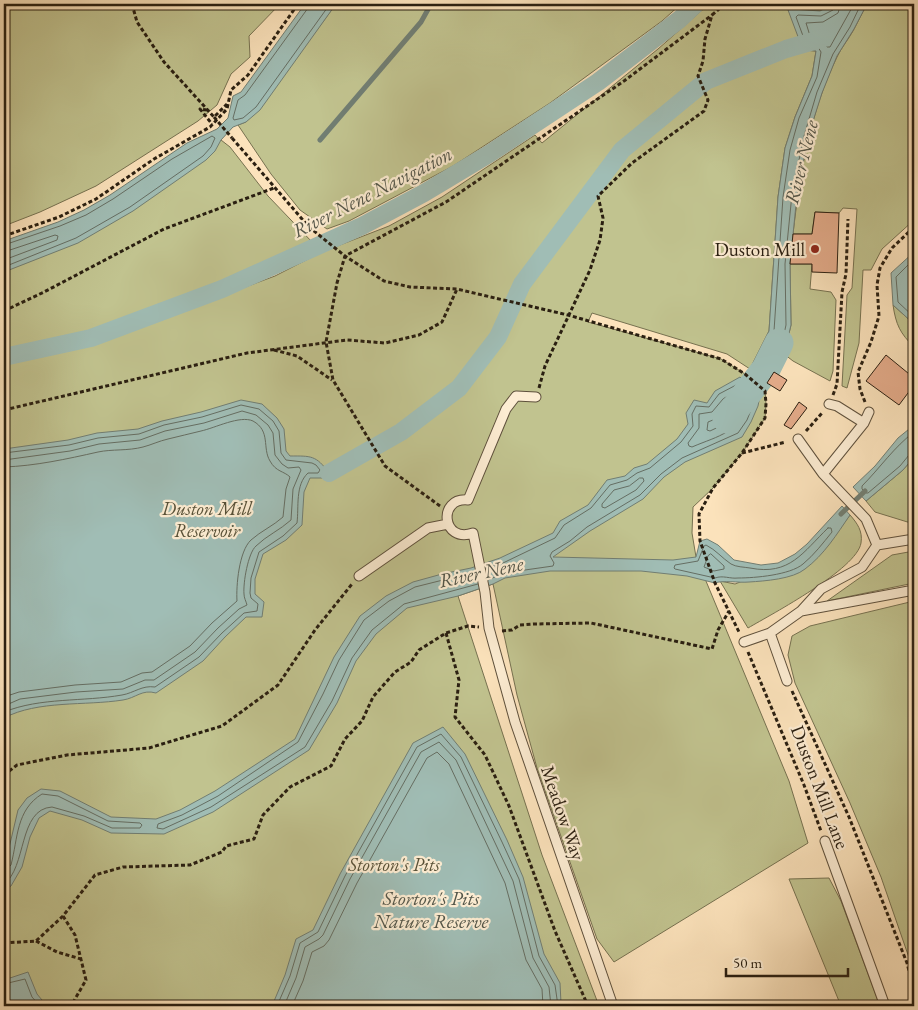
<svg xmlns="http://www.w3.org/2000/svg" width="918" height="1010" viewBox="0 0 918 1010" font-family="'EB Garamond',serif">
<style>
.green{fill:#c1c38f;stroke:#767150}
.water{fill:#a0bdb5;stroke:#717e73}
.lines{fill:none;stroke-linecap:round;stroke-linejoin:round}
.shore{stroke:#656e63;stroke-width:1}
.stream{stroke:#717e73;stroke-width:5}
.canal{stroke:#a0bdb5;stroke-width:18}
.river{stroke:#a0bdb5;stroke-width:29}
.building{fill:#e5ac8b;stroke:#2a1f11}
.service-casing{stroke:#5e503c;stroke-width:11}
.path{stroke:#2a1f11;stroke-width:3;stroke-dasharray:4 2.5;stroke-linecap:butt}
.service{stroke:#fdedd3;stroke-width:9}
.path-bridge{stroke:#2a1f11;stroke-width:3;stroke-dasharray:4 2.5;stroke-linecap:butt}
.poi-dot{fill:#8f2418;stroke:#fdedd3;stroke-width:2}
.labels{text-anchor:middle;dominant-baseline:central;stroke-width:4.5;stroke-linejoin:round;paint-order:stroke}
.poi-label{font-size:19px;fill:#2a1f11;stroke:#fdedd3;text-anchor:end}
.park-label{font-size:19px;font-style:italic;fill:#575037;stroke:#fdedd3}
.street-label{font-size:19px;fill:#2a1f11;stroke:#fdedd3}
.water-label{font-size:20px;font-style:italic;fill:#53564a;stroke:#fdedd3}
</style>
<rect width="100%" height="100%" fill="#fce3bc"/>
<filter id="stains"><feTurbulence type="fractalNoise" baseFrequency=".004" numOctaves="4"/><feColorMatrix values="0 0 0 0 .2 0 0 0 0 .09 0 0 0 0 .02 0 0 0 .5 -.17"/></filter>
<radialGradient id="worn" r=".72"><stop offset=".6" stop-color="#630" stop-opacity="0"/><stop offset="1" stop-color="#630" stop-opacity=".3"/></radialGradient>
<path class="green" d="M4,4h276l-31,32 1,21 -19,17 -14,31 -19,16 -102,65 -56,26 -36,14z
M336,4h345l-19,17 -112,82 -97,63 -104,55 -22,8 -27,-19 -29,-36 -33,-49 8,-3 41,-52z
M709,4h124l-13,7 -28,-2 11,41 13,1 -4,25 -17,41 -10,31 -7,49 -9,134 -19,38 -23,-15 -135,-41 -4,9 133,37 24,15 20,17 1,13 -1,14 -23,35 -29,35 -20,19 -1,26 4,24 93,224 19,62 -194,119 -17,-23 -60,-171 -20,-73 -24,-111 -35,12 84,259 57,151h-595v-642l65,-15 53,-16 153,-57 47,-24 67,-26 53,-29 93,-62 7,8 116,-94z
M867,4h47v166l-4,7 1,12 3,3v28l-32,29 -11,21h-8l-4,73 -12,45 -5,-2 5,-91 5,-7 5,-79 -14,-1 -4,5 -24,-1 -3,22h-19c7,-61 17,-122 44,-177 4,-9 11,-17 16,-26 5,-9 9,-18 14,-27z
M221,140l9,7 38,49 45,47c-100,43 -202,89 -309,109v-94z
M790,264h22l-2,25 21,3 5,8 -3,71 -3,10 -37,-20 -9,-7 7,-29z
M893,305l21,19v23c-14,-14 -18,-22 -21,-42z
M914,457v67l-39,-12 -9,-11 37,-31z
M850,515c7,8 13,16 11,28 -4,26 -89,71 -113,85l-28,-47 15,3 89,-34z
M914,551v32l-87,18 65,-46z
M914,601v371l-33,-95 -31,-74 -55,-120 -7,-28 4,-19 18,-10z
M829,878l12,23 39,105h-39l-52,-127z"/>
<path class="water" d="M305,4h31l-76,106 -14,12 -13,5 -12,13 -6,11 -9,9 -73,51 -55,32 -74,29v-31l54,-19 26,-12 26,-15 77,-52 30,-14 11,-11 5,-22 8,-4z
M833,4h34l-13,25 -17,27 -15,37 -14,44 -11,58 -7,69 1,61 -7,29 -17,29 -17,-14 19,-38 9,-134 7,-49 10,-31 17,-41 4,-25 -13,-1 -15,-40 4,-1 28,2z
M914,252v21l-5,5v19l5,6v21l-21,-19 -2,-32z
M740,377l20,19 -2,10 -7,16 -9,15 -57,25 -21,15 -21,22 -53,32 -37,26 120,3 23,-3 4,-16 7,-2 11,6 16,15 27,5 17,-2 17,-9 12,-10 35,-38 8,9c-13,19 -26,40 -45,54 -12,10 -40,12 -56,13 -10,1 -27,-2 -34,1l-28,-7 -46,-5h-91l-45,7 -12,6 -35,12 -51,12 -31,26 -20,27 -19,42 -28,47 -96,62 -49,22 -53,-1 -29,-13 -32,-9 -11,7 -9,19 -8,30 -11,19 -7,4v-21l14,-59 9,-12 14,-9 19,2 51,26 45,2 24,-9 35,-19 80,-52 39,-82 26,-41 26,-20 27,-14 29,-8 29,-6 29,-10 53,-25 7,-12 28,-16 19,-25 18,-4 9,-8 13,-4 30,-25 11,-15 -2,-11 8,-13 13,3 8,-12z
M241,400l21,4 15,14 7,11 2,22 4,5c21,0 26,-1 39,17l-3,5h-16l-6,14 -2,33 -16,15 -23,14 -8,25v15l9,8 -2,15h-16l-21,20 -22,24 -47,32c-14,-4 -20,5 -33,7 -38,6 -85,0 -119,18v-269l64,-9 29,-7 41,-4 24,-8 39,-9z
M914,425v32l-11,13 -37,31 -13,-14 22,-21 23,-28z
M443,727l22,27 42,86 16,37 21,77 16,29 1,20 3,3h-292l13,-31 11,-36 17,-9 27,-56 73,-131z
M28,972l9,22 10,12h-43v-26z"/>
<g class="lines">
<path class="shore" d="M309,4l-1,4 -63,87 -7,5 -5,18 1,2 9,-2 13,-11 74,-103
M835,4l-2,6 -12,6 -23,-1 -2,2 10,27 12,3 3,5 -4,25 -18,41 -9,32 -7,47 -9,134 -17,36 8,7 2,-1 13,-21 6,-27 -1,-61 7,-70 12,-58 13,-44 16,-38 17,-27 11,-23
M841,4l-3,9 -15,9 -17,1 5,16 10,2 6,6h3l24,-43
M4,245l56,-19 26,-11 27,-16 59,-40 40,-23 3,2 -4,9 -8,9 -73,51 -54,31 -72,29
M4,252l51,-17 3,1 -1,4 -53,20
M914,259l-18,18 2,25 16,15
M737,391l3,1 8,9c-10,33 -28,34 -56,46l-3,-1 -1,-3 11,-15v-14l13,-2 11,-13z
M736,401h2l1,3 -10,18 -19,9 -3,-1 1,-8c13,-4 17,-15 28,-21z
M914,432c-20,15 -34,36 -52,54v3l4,4h2l32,-27 9,-11 5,-1
M4,453l65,-8 29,-7 41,-4 25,-9 38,-8 39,-12 18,4 14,12 6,10 2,22 5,7 26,3 4,2 4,5 -2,3h-10c-13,12 -9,34 -11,50l-14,13 -24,16 -8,26 -1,15 1,5 7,6 -1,7 -13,2 -22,20 -23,24 -44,30c-13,-2 -21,6 -33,8 -39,7 -81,2 -118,17
M4,460l66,-9 29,-7 41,-4 25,-9 39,-8 38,-12 14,4 12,10 5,8 2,22 7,9 6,4 11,-1 2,3 -8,19 -2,31c-11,10 -25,16 -35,26 -8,7 -13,37 -12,48 0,4 2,7 3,11l-8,4 -21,19 -23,24 -41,28h-9l-22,9 -47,3 -56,7 -16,7
M4,467c31,-1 63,-8 94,-15 14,-3 30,-1 45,-5 8,-2 16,-6 25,-8 11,-3 22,-5 33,-8 14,-3 39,-16 52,-10 18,10 9,27 17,40 6,11 14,10 20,16l-4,12 -3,28c-10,9 -22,14 -32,23 -12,11 -15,46 -14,61l-25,22 -22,23 -38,26 -10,1 -21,9 -46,3 -56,7 -15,5
M640,478h3l1,3 -8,9 -31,18 -3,-1v-3l12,-14 15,-4z
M828,528h3l1,4c-9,11 -18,23 -29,32 -13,11 -48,14 -65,14 -8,1 -15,-3 -23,0l-40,-9 -1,-1 1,-3 23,-4 6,-15 2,-1c10,5 16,13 25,19 5,3 13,3 19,4 40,8 53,-16 78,-40z
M711,554l13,12v3l-10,2 -10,-4 4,-11z
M486,568l17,-5 52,-25 9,-13 27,-17 19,-23 17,-5 10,-7 13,-5 31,-26 12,-16 -1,-12 4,-8 13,1 10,-13 19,-10 16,14 -1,7 -6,15 -9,13 -56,25 -21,16 -21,21 -53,32 -17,14 -18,11 -2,4 4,7 -1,3 -49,7 -16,7
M475,572l-60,15 -26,14 -25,19 -25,40 -16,34 -25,48 -80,54 -36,19 -24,9 -1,4 6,1 48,-22 94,-60 27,-46 20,-43 20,-28 32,-26 74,-20
M4,869l4,-1 3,-3c7,-27 5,-55 31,-71l16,2 50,25 32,2 2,2 -2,3h-28l-28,-12 -32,-9c-34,2 -25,61 -48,77
M4,984l21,-5 7,18 8,9
M277,1006l13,-30 10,-33 18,-11 27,-56 72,-129 24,-13 20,23 41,85 17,37 20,77 16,29 3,21
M284,1006l12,-28 9,-31 14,-8 4,-4 27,-56 71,-127 18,-10 17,18 57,121 20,77 16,29 2,19
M292,1006l11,-25 9,-29 12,-6 5,-6 28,-57 70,-125 10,-6 12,12 56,119 21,77 16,29 1,17"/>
<path class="stream" d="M320,140l101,-118 10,-18
M841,514l24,-23"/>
<path class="canal" d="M4,357l87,-19 131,-49 140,-63 62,-33 65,-39 109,-72 82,-63 16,-15
M329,473l72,-41 58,-44 39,-51 24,-53 100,-134 84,-69 80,-32 38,-11"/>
<path class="river" d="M727,419l39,-50 13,-26"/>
</g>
<path class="building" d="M815,212l24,1 -2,60 -25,-1v-8h-22l3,-30h19z
M886,355l28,23v7l-15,20 -33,-24z
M774,372l13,8 -7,11 -13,-8z
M799,402l8,6 -16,21 -7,-4z"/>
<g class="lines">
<defs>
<path id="service" d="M536,397l-20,-1 -10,13 -38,91c-31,-3 -26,44 5,33l12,59 4,36 26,94 98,284
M829,404l8,2 27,17
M869,412l-5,11 -41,51 43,45 11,26
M798,439l25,35
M359,576l69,-48 20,-4
M801,611l20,-22 41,-22 15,-22 37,-6
M744,642l26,-9
M787,681l-17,-48 31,-22 113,-21
M825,841l60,165"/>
</defs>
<use href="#service" class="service-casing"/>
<path class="path" d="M132,4l5,18 27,40 50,55 13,-13
M207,110l-7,-1 12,15
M232,138l77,89 36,29 39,25 26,6 47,2 38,9 73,17 153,44 24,15 20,17 1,13 -1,14 -23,35 -29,35 -14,26 1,27 15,42 24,49
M4,236l55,-19 37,-18 58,-40 56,-32 17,-18 4,-19 17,-15 50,-71
M4,311l40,-19 120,-63 110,-41
M274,350l23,6 35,24
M539,388l6,-22 45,-96 10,-30 3,-22 -5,-22 34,-33 72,-52 4,-11 -10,-24 5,-15 2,-22 7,-24 13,-11
M833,395l4,-11 5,-92 4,-18 2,-55
M865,402l-5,-13 -2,-17 13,-30 8,-26 -2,-31 3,-17 12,-20 22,-21
M4,410l243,-57 100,-13 38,3 34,-8 23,-13 15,-33
M806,431l16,-18
M742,453l44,-11
M440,506l-55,-40 -52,-86 -7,-38 11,-59 8,-27 101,-54 178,-121 88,-66
M502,631l10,-1 8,-5 13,-1 58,-1 121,26 6,-19 11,-19
M446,633l13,47 -4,37 30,38 24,51 46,125 33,75
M748,652l56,133 17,46
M792,691l57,126 58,146 7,28
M4,775l13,-10 50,-10 82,-7 73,-22 56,-41 37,-55 37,-46
M63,916l12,19 11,45 -15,26
M36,941l21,11 24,7
M4,943l32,-2 27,-25 32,-41 28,-8 67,-2 32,-13 4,-6 28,-7 9,-24 27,-28 41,-21 14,-27 17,-18 11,-24 22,-25 16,-10 8,-12 27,-17 22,-7 11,1"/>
<use href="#service" class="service"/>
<path class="path-bridge" d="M214,117l18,21"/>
</g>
<circle class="poi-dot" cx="815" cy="249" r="5"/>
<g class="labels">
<g class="poi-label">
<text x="805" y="249">Duston Mill</text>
</g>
<g class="park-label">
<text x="207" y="508">Duston Mill<tspan x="207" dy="22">Reservoir</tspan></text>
<text x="394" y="864">Storton's Pits</text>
</g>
<g class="street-label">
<text transform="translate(820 787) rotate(69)">Duston Mill Lane</text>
<text transform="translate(563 813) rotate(71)">Meadow Way</text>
</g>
<g class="water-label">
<text transform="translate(801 162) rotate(-76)">River Nene</text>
<text transform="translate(372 192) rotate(-27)">River Nene Navigation</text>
<text transform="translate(481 572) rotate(-12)">River Nene</text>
<text x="431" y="898">Storton's Pits<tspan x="431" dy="23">Nature Reserve</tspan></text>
</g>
</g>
<rect width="918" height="1010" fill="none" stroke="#fce3bc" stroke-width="20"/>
<rect x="5" y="5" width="908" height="1000" fill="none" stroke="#2a1f11" stroke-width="2.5"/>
<rect x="10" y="10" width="898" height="990" fill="none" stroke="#2a1f11"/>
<path d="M726 968v8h122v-8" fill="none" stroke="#2a1f11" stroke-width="2.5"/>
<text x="733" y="968" font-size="15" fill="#2a1f11" stroke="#fdedd3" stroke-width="4" paint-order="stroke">50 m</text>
<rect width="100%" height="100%" filter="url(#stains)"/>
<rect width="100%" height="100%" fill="url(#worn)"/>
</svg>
